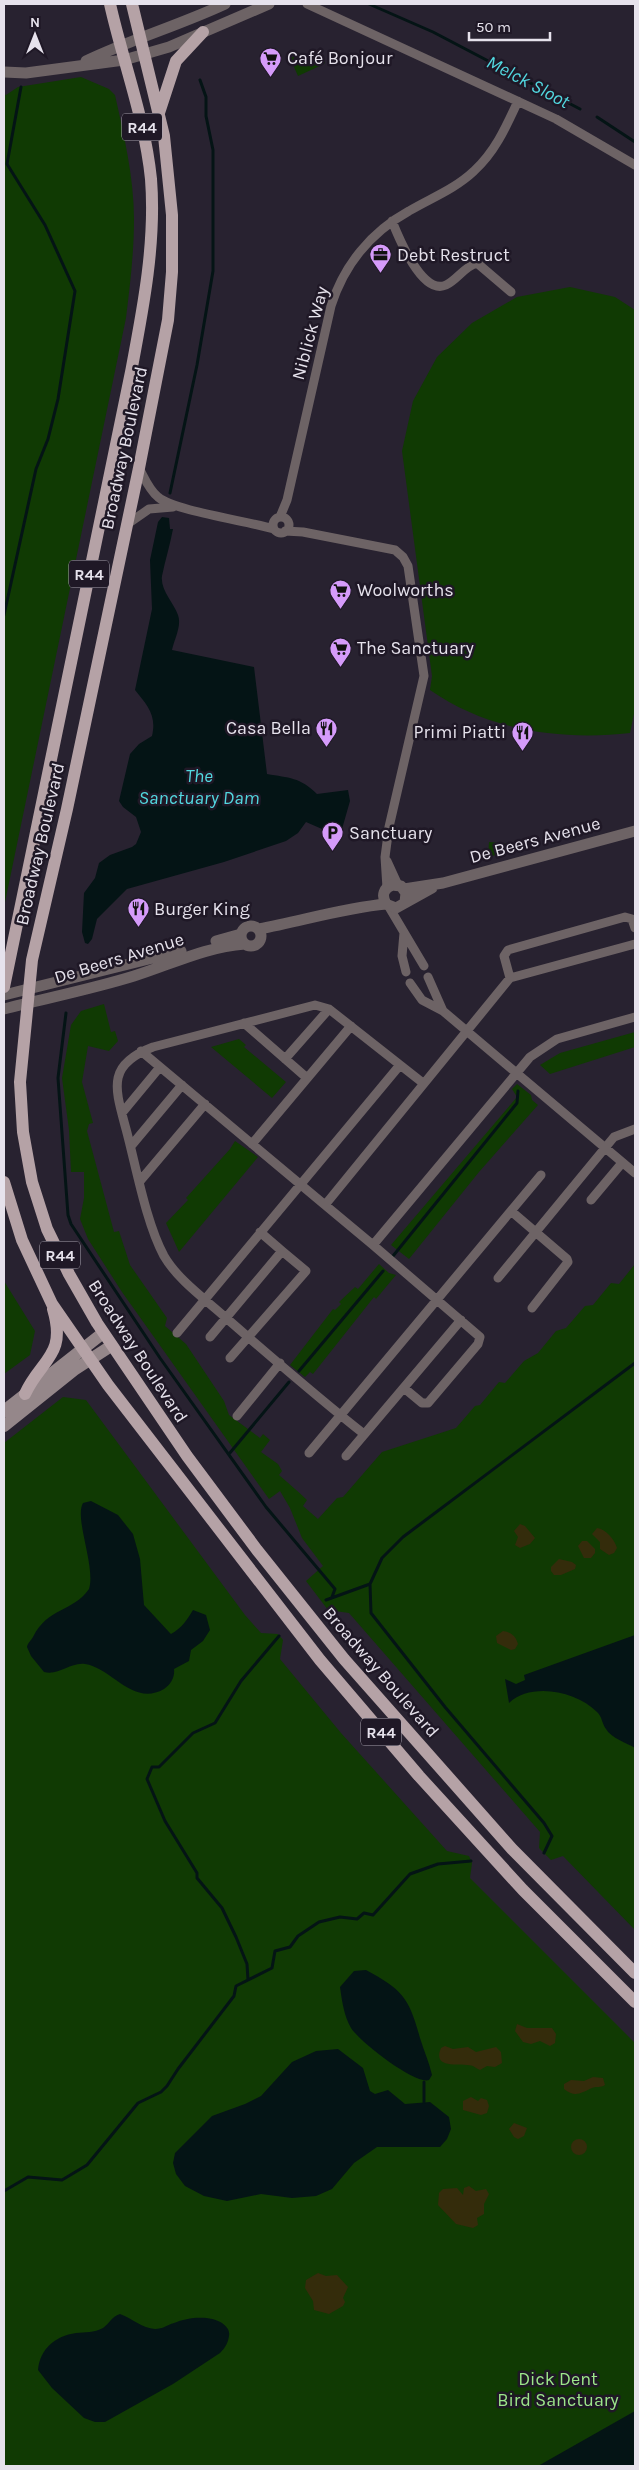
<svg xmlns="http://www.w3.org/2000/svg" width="639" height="2470" viewBox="0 0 639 2470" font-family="Karla,sans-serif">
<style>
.green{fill:#103a03}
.sand{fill:#342c0b}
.water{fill:#041415}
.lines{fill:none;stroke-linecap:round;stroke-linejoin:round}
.stream{stroke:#041415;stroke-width:3}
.minor{stroke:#6d6365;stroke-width:9}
.tertiary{stroke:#6d6365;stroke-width:11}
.secondary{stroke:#95878a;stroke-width:12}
.primary{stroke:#b5a2a6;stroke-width:12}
.labels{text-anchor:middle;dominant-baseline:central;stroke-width:5;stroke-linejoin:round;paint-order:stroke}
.shield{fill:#1f1826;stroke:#aaa5b1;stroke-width:1}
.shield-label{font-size:16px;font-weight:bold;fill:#e6e2ec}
.poi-label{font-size:18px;fill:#e6e2ec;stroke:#1f1826;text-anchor:start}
.street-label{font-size:18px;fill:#e6e2ec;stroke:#1f1826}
.park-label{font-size:18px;fill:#9ce68a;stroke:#1f1826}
.water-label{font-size:19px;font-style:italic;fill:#52d8e0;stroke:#1f1826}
</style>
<rect width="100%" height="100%" fill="#282230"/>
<path class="green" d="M302,53l23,9 -1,2 -26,12 -8,-18z
M81,77l28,12 6,6c9,40 19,83 19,124 0,34 -4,66 -8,99l-122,589v-813l2,1 12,-8z
M570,287l45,10 20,13v399l-5,24c-69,8 -143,-3 -200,-43l2,-14 -30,-225 11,-50 24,-44 35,-34 45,-26z
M489,842l42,4 -43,11z
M104,1004l7,28 4,-1 3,10 -9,10 -21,-5 -6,36 11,41 -4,1 -2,7 27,101 5,-1 11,34 37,53 -2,8 21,18 38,57 5,14 31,23 3,-4 7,6 -9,12 17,12 4,7 -3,4c9,8 19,16 28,25l-4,6 15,13 19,-21 6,-1 39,-45 74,-24 19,-22 5,-1 19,-23 6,1 19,-22 14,-8 18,-22 10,-3 19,-22 8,-1 18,-22 8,1 16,-20v666l-72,-74 -12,4 -12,-12 1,-16 -191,-219 -21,-3 -22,-29 17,-15 -21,-28 -12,-30 -10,-17 -11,8 -147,-207 -34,-53 -8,-20 4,-21v-26h-13l-2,-42 -7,-52 9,-53 10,-14z
M635,1032v15l-85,27 -10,-9 20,-12z
M239,1039l7,6 -2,2 42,35 -14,16 -61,-51z
M517,1084l14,11 1,5 6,5 -59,67 -70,87 -18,-14 126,-148 -5,-8z
M235,1141l23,16 -79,95 -13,-29 22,-23 -2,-2 44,-49z
M379,1264l10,9 7,2 -20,24 -2,-2 -61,77 -3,-2 -5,5 -15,-12 43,-56 2,1 6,-6 -2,-2 16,-15 3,2z
M4,1281l31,50 -5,24 -26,19z
M63,1397l23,3 159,215 16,18 17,1 5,6 -3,19 61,74 106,118 22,5 3,7 -2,15 165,165v423h-631v-1023z"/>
<path class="sand" d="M520,1524l5,2 10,12 -5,6 -10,4 -5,-3 3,-8 -4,-6z
M597,1528c9,1 18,12 20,20l-3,5 -5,2 -9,-6v-7l-8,-8z
M582,1541h5l8,8v4l-4,5h-7l-6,-12z
M559,1559l13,3 4,3 -1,4 -14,6h-7l-3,-4v-4z
M503,1631c8,1 13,5 15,13l-3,5 -4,1 -14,-7 -1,-7z
M517,2024l10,4h25l4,6 -1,9 -5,3 -10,-5 -9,3 -8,-2 -8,-11z
M445,2046l8,3 15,-2 8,5 20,-5 5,5 1,11 -7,4 -8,-1 -7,4c-3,-1 -5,-3 -7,-4 -9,-4 -42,5 -32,-18z
M593,2077l10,1 2,7c-5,3 -8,1 -13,3 -11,5 -17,10 -28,1v-5l7,-4 13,1z
M471,2097l7,4 3,-3 6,2 2,6 -2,7 -6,2 -18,-5v-9z
M514,2123l13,5 -3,8 -6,3 -4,-2 -5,-8z
M571 2147a8 8 0 1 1 16 0a8 8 0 1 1-16 0Z
M469,2186l7,5 10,-2 3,5 -5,10v10l-7,4 1,7 -5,3 -17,-4 -18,-19 1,-12 4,-4 14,-1 6,7 1,-7z
M318,2273l8,3 11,-1 11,12 -5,11 2,4 -2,4 -14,8 -15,-4 -1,-9 -8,-13 1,-8z"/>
<path class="water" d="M162,517l7,1 1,11h3c-3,16 -8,32 -11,47 -2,14 12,27 16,39 4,11 -4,25 -6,35l82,17 13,107c22,4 33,3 50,20l31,-4 2,11 -10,35 -13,2 -4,-2 -1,-7 -16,-7 -8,11 -12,8 -62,21 -97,27 -30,30 -5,20 -4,5 -3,-1 -3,-11 2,-39 11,-15 4,-15 11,-8 22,-8 4,-3 5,-12 -5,-15 -13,-10 -4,-6 11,-47 9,-10 13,-8c5,-21 -5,-31 -17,-46l17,-81 -2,-49 8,-38z
M91,1501l27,14 15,19 7,25 4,46 25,27 2,2c12,-7 15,-13 22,-24l13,5 4,15 -7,11 -12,9 -2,11 -15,8c1,8 -3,15 -10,20 -31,18 -52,-21 -79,-25 -15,-2 -26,12 -41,8l-13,-16 -4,-9c1,-5 4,-6 6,-10 15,-30 40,-25 56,-48 7,-22 -15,-71 -6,-86z
M635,1635v113c-8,-5 -24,-10 -29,-19 -4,-5 -4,-13 -9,-17 -21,-21 -66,-30 -88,-9l-4,-24 11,5 9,-4 -1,-5z
M366,1970c37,20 43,28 54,68 4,13 9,24 12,37l-3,5c-14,5 -70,-39 -78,-52 -7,-12 -9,-27 -11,-41l14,-16z
M338,2049l25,19 7,23 5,3 13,-4 17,14 25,-2 19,15 2,12 -4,10 -7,8h-63l-23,16 -22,26 -16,7 -24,2 -31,-4 -34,7 -23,-5 -19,-10 -9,-12 -3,-11 2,-10 37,-37 33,-12 16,-8 31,-34 24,-11z
M120,2314c13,5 22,14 35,15 8,0 12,-4 19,-6 14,-6 36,-8 48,0 5,4 8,7 7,13 -1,7 -4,12 -9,17l-47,31 -68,38h-10l-11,-4 -32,-30 -14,-18c2,-21 17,-34 38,-37 9,-1 18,0 27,-5 7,-5 8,-11 17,-14z
M635,2411v55h-97z"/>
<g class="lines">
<path class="stream" d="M369,4l64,28 147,77
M597,117l38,25
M170,493l27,-128 16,-94v-121l-7,-34v-19l-6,-17
M4,615l32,-146 12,-30 10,-40 17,-108 -30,-66 -38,-61 14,-77
M66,1013l-8,65 10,137 3,9 89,134 106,149 69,82 -3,8
M393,1256l124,-153 1,-12
M299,1371l84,-100
M229,1454l60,-72
M326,1600l44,-16
M544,1853l8,-17 -8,-13 -99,-116 -74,-94 -1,-29 12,-26 21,-21 232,-174
M248,1980l-1,-16 -11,-27 -14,-29 -25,-30v-5l-32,-52 -18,-42 5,-12h7l34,-34 22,-10 26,-42 38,-45
M424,2102v-20
M4,2191l24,-14 34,3 25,-15 51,-62 23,-11 6,-6 11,-17 56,-73 2,-10 36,-18 3,-17 15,-4 8,-11 21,-14 21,-5 17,2 7,-6 9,2 37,-41 28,-10 33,-3"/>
<path class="minor" d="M307,4l249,115 79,46
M392,221c6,15 30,75 54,64 11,-5 19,-19 31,-22l34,29
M139,468c5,9 10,22 19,29 16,14 90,24 116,32
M280,517l7,-17 44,-194c13,-41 40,-74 78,-95 22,-13 46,-22 65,-40 21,-19 32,-44 44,-70
M273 525a8 8 0 1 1 16 0a8 8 0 1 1-16 0Z
M126,525l23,-16 24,-2
M285,531l18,1 92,18 8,7 5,9 16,110 -35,151 -4,30 2,31
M387,861l11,24
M389,907l35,59
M404,933l-2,23 4,16
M428,977l15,34
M510,978l-6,-22 4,-6 117,-33 7,2 3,9
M410,983l12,17 21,11 192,162
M244,1023l63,55
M141,1051l184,154 185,-227 125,-34
M285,1059l44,-50
M122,1113l38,-46
M252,1144l99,-118
M131,1146l51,-61
M140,1181l65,-77
M591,1200l31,-37
M325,1205l48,40 157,-188 27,-18 78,-22
M511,1211l56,48 1,3 -36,46
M260,1232l22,19
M373,1245l107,92 -2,7 -50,59h-6l-18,-15
M498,1278l116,-141 21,-8
M177,1333l223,-268
M210,1337l72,-86 24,20 -76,87
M237,1416l43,-53
M364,1434c-47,-37 -93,-77 -139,-117 -20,-18 -47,-37 -61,-61 -18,-33 -28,-90 -38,-127 -11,-41 -20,-64 27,-82l162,-42 14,4 94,74
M309,1453l232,-278
M346,1456l115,-136"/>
<path class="tertiary" d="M86,61c46,-22 94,-36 139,-57
M4,72l22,1 98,-13 45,-13 100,-43
M404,889l39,-6 192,-52
M405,902l1,-9 -5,-7 -9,-1c-8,3 -11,10 -6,19l10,4 36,-20
M241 936a10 10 0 1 1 20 0a10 10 0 1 1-20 0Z
M259,929c43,-8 84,-21 127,-25
M216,941l25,-7
M4,995l177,-44
M4,1009c43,-11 88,-20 130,-33 38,-12 71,-29 111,-32"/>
<path class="secondary" d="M4,1411l99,-78
M4,1426l70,-56 37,-24"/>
<path class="primary" d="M132,4l32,132 8,79v57l-4,48 -29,148 -72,341 -35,151 -12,122 3,50 9,50 15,47 22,45 28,49 90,133 70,94 87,109 168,190 123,124
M159,113l17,-52 27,-29
M4,987l127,-615c12,-63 25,-129 20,-193 -6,-60 -28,-117 -41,-175
M4,1182l18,58 30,64 56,81 141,183 71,92 99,116 104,114 112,112
M25,1394c16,-35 42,-38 28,-85"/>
</g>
<defs>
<symbol id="supermarket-pin" viewBox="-11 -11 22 30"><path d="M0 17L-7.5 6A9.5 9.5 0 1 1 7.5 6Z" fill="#d59bfa" stroke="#1f1826"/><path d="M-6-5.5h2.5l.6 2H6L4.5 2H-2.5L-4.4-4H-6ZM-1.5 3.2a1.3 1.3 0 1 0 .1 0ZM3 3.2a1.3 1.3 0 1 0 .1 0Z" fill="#111"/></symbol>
<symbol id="office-pin" viewBox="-11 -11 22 30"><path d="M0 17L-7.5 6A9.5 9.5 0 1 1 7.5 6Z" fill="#d59bfa" stroke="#1f1826"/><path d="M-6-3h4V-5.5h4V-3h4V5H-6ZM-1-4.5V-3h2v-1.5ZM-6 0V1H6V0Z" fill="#111"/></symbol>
<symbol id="restaurant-pin" viewBox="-11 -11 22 30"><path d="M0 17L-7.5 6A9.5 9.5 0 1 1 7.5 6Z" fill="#d59bfa" stroke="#1f1826"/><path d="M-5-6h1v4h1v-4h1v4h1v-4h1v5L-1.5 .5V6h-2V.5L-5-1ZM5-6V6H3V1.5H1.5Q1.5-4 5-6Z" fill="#111"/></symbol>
<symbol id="parking-pin" viewBox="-11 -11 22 30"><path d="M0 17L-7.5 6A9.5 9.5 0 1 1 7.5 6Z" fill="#d59bfa" stroke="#1f1826"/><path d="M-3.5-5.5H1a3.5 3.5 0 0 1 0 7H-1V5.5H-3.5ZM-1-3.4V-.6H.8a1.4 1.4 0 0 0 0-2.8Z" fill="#111"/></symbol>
</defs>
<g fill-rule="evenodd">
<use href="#supermarket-pin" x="258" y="46" width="25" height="34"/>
<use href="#office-pin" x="368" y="242" width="25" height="34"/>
<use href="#supermarket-pin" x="328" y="578" width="25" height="34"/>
<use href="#supermarket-pin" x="328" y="636" width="25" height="34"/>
<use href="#restaurant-pin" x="314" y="716" width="25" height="34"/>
<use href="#restaurant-pin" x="510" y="720" width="25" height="34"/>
<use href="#parking-pin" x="320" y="820" width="25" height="34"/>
<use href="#restaurant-pin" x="126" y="896" width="25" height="34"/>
</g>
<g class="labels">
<g class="shield">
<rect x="122" y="113.5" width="40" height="27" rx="4"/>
<rect x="69" y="560.5" width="40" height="27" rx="4"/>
<rect x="40" y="1241.5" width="40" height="27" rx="4"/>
<rect x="361" y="1718.5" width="40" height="27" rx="4"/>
</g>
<g class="shield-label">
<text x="142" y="127">R44</text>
<text x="89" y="574">R44</text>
<text x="60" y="1255">R44</text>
<text x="381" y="1732">R44</text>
</g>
<g class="poi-label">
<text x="287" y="58">Café Bonjour</text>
<text x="397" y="255">Debt Restruct</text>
<text x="357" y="590">Woolworths</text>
<text x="357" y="648">The Sanctuary</text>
<text x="311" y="728" text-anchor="end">Casa Bella</text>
<text x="506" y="732" text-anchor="end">Primi Piatti</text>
<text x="349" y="833">Sanctuary</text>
<text x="154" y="909">Burger King</text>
</g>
<g class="street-label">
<text transform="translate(310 333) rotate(-75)">Niblick Way</text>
<text transform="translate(124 448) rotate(-78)">Broadway Boulevard</text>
<text transform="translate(535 840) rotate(-15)">De Beers Avenue</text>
<text transform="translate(40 844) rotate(-77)">Broadway Boulevard</text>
<text transform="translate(119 958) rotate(-17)">De Beers Avenue</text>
<text transform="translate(138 1351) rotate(57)">Broadway Boulevard</text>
<text transform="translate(381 1672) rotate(49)">Broadway Boulevard</text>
</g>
<g class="park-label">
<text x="558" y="2379">Dick Dent<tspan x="558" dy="21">Bird Sanctuary</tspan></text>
</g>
<g class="water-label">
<text transform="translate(528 82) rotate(28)">Melck Sloot</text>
<text x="199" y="776">The<tspan x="199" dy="22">Sanctuary Dam</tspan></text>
</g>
</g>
<rect width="639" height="2470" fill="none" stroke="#e6e2ec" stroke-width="10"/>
<g transform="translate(35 35)" stroke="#1f1826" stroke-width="4" paint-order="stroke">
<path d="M0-4L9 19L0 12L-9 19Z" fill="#e6e2ec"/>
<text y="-8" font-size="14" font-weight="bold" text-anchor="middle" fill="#e6e2ec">N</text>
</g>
<path d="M469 32v8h81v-8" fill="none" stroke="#e6e2ec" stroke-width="2.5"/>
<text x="476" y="32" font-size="15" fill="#e6e2ec" stroke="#1f1826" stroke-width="4" paint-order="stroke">50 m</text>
</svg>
